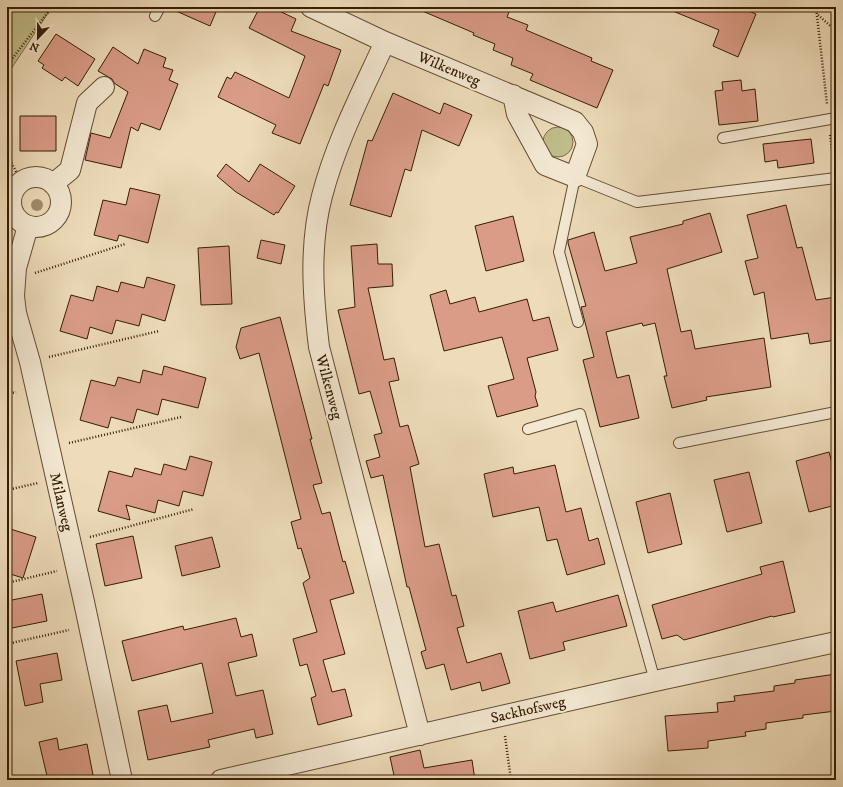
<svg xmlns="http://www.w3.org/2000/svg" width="843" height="787" viewBox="0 0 843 787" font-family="'IM FELL DW Pica',serif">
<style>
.green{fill:#c0bd8a;stroke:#7b6d46}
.building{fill:#da9c87;stroke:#361d02}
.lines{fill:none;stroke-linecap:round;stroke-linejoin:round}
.lane-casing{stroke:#644c30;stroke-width:12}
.street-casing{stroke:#644c30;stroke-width:22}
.path{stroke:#361d02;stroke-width:2.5;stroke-dasharray:1 2;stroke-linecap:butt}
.lane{stroke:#f3e8d2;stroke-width:10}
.street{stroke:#f3e8d2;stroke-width:20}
.tree{fill:#9f8d6b}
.labels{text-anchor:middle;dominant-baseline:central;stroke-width:4;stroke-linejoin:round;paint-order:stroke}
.street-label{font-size:15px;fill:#361d02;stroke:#f3e8d2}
</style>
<rect width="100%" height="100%" fill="#eddbb9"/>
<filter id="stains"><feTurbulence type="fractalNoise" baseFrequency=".005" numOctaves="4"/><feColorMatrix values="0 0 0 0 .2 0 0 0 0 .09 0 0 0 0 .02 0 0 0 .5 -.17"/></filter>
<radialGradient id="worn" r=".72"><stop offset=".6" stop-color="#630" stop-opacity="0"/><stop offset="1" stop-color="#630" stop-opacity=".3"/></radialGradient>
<path class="green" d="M7,7h45l-45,68z
M543 142a15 15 0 1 1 30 0a15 15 0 1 1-30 0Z"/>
<path class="building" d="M167,7h51l-8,19z
M260,7h11l25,12 -5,12 50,19 -13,36 -4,-2 -24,60 -28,-11 4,-8 -58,-28 9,-20 4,2 4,-7 54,26 16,-42 -56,-28z
M413,7h98l-4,10 21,8 -2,5 66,28 -1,3 22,9 -16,38 -67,-28 3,-6 -22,-9 2,-7 -20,-8 2,-6 -22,-9 1,-2z
M663,7h76l17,7 -18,43 -25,-11 6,-16z
M56,34l39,25 -17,27 -13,-9 -3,4 -20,-13 2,-3 -6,-4z
M113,47l25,17 6,-15 22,9 -3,9 10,3 -4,10 9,4 -18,46 -19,-7 -3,8 -7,-4 -10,41 -36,-8 6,-27 19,5 18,-46 -14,-9 -2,-4 -14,-8z
M741,80l1,11 13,-2 3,32 -39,4 -4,-34 8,-1 -1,-8z
M393,93l47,21 4,-11 28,12 -13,31 -37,-16 -11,41 -6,-2 -14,48 -41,-12 18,-65 4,1z
M20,116h36v35h-36z
M811,139l3,24 -36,5 -1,-8 -12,2 -2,-18z
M226,164l23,18 11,-18 35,22 -17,27 -2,-1 -2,3 -38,-23 -19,-16z
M130,188l30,7 -12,48 -29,-8 -2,6 -23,-6 9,-35 23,5z
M786,205l11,43 5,-1 14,53 20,-3v43l-26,4 -2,-11 -37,6 -7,-47 -10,3 -9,-34 13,-3 -11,-43z
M710,213l12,39 -55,17 14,63 10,-2 4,19 69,-11 7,49 -65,10 1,3 -35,8 -8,-32h3l-12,-53 -12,3 -1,-3 -36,9 11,46 12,-3 10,43 -39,9 -17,-67 11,-3 -13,-50 5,-1 -18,-63v-3l26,-8 11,39 32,-8 -7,-26 53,-13v-3z
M513,216l11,45 -38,10 -11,-45z
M261,240l24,5 -4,19 -24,-6z
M377,244l1,20h14l1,22 -25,2 16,72 10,-2 5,22 -10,2 11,45 8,-2 11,39 -9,3 15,80 14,-3 13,52 4,-1 8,31 -7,2 10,35 34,-10 9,30 -28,8 -2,-9 -29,8 -7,-26 -18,5 -5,-17 5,-2 -17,-63h-2l-24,-112 -12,3 -5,-17 14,-4 -6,-22 8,-2 -12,-42 -11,3 -21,-84 17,-3 -4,-61z
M229,246l3,58 -31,1 -3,-57z
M147,277l28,8 -10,36 -23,-7 -3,12 -23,-6 -4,14 -22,-7 -3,12 -27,-8 11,-36 22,6 4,-15 21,6 3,-10 23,6z
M446,290l4,14 25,-7 4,15 48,-13 6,22 16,-4 9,33 -31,8 9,34 -1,4 3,10 -41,11 -9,-31 26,-7 -12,-42 -58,14 -14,-56z
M280,317l32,122h-2l12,44 -9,2 9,29 8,-2 13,50 2,-1 9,32 -24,7 15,54 -22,6 9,32 13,-3 7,27 -34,9 -7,-27 5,-2 -9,-32 -7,2 -7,-27 24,-7 -14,-49 7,-5 -9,-30 -3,1 -7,-27 10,-3 -42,-166 -19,6 -4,-12 5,-19z
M164,366l42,12 -8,30 -36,-9 -4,16 -21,-6 -4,14 -22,-6 -3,11 -28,-8 11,-40 24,6 3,-9 22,6 3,-13 19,5z
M829,452l7,26v27l-27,7 -13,-51z
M190,456l22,6 -9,34 -20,-5 -4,15 -21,-6 -3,13 -29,-8 4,15 -32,-9 11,-40 23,6 3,-9 26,7 3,-11 22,6z
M555,465l11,47 15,-4 8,33 9,-3 7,26 -38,11 -10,-36 -10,2 -8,-34 -46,10 -9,-43 29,-7 1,7z
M749,472l13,51 -35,9 -13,-52z
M670,493l12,51 -34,9 -12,-51z
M7,528l29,9 -13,41 -16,-5z
M133,536l9,42 -37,8 -9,-42z
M212,537l8,30 -38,9 -7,-30z
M783,561l12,51 -22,5 -1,-1 -88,24 -7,-5 -15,4 -10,-34 110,-31 -2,-7z
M42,594l5,27 -40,8v-28z
M618,595l9,31 -64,16 2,8 -35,9 -12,-48 35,-9 3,10z
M236,618l5,19 11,-3 5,22 -29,7 8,33 27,-6 10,44 -17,4 -2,-9 -46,11 2,7 -62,13 -10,-49 29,-6 4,17 42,-9 -11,-50 -70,18 -10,-40 61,-15 1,4z
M57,653l5,27 -22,4 3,18 -18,4 -9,-45z
M836,674v37l-33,4v3l-37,5v6l-21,3 1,4 -38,5v7l-40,3 -3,-35 53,-4 -1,-9 18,-2 -1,-5 40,-5v-5l21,-3v-3z
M57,738l2,12 28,-6 6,31 -23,5h-15l-8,-4 -8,-34z
M420,750l4,18 48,-8 3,20h-80l-5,-23z"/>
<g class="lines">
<defs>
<path id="lane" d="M155,16l5,-9
M723,138l113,-20
M578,322l-19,-70 16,-75 62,25 199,-24
M528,429l52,-15 75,267
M679,443l157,-31"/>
<path id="street" d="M311,7l74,35 190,80 8,10 4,12 -12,33 -30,-12 -28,-51 -4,-19
M385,42c-23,50 -49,100 -63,154 -13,49 -9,101 -3,151l101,388
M11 202a25 25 0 1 1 50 0a25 25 0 1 1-50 0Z
M53,184l17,-14 17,-67 17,-16
M28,226l-12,42 -2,28 2,17 14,49 54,240 38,178
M221,780l434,-99 181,-39"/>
</defs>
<use href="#lane" class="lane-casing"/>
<use href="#street" class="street-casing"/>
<path class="path" d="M816,7l11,97
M818,15l18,16
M7,69l5,-10 40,-52
M830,135l4,28
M7,155l15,27
M7,211l5,-1
M35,273l90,-29
M49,357l110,-26
M7,394l9,-2
M69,443l112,-26
M7,490l31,-7
M90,537l104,-28
M7,583l50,-12
M7,644l62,-14
M505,736l6,44"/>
<use href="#lane" class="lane"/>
<use href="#street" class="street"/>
</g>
<circle class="tree" cx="37" cy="205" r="6"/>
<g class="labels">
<g class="street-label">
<text transform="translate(449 69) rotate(23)">Wilkenweg</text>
<text transform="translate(329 387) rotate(75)">Wilkenweg</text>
<text transform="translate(61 502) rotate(77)">Milanweg</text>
<text transform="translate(528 710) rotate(-13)">Sackhofsweg</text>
</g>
</g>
<rect width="843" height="787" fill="none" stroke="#eddbb9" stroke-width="24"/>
<rect x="8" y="8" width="827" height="771" fill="none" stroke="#361d02" stroke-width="2"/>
<rect x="12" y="12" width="819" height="763" fill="none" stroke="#361d02"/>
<g transform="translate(38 38) rotate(202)" stroke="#f3e8d2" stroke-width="3" paint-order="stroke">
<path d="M0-3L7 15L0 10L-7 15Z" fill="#361d02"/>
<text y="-6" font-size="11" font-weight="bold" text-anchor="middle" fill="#361d02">N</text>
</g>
<rect width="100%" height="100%" filter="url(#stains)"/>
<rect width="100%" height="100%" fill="url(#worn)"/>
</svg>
